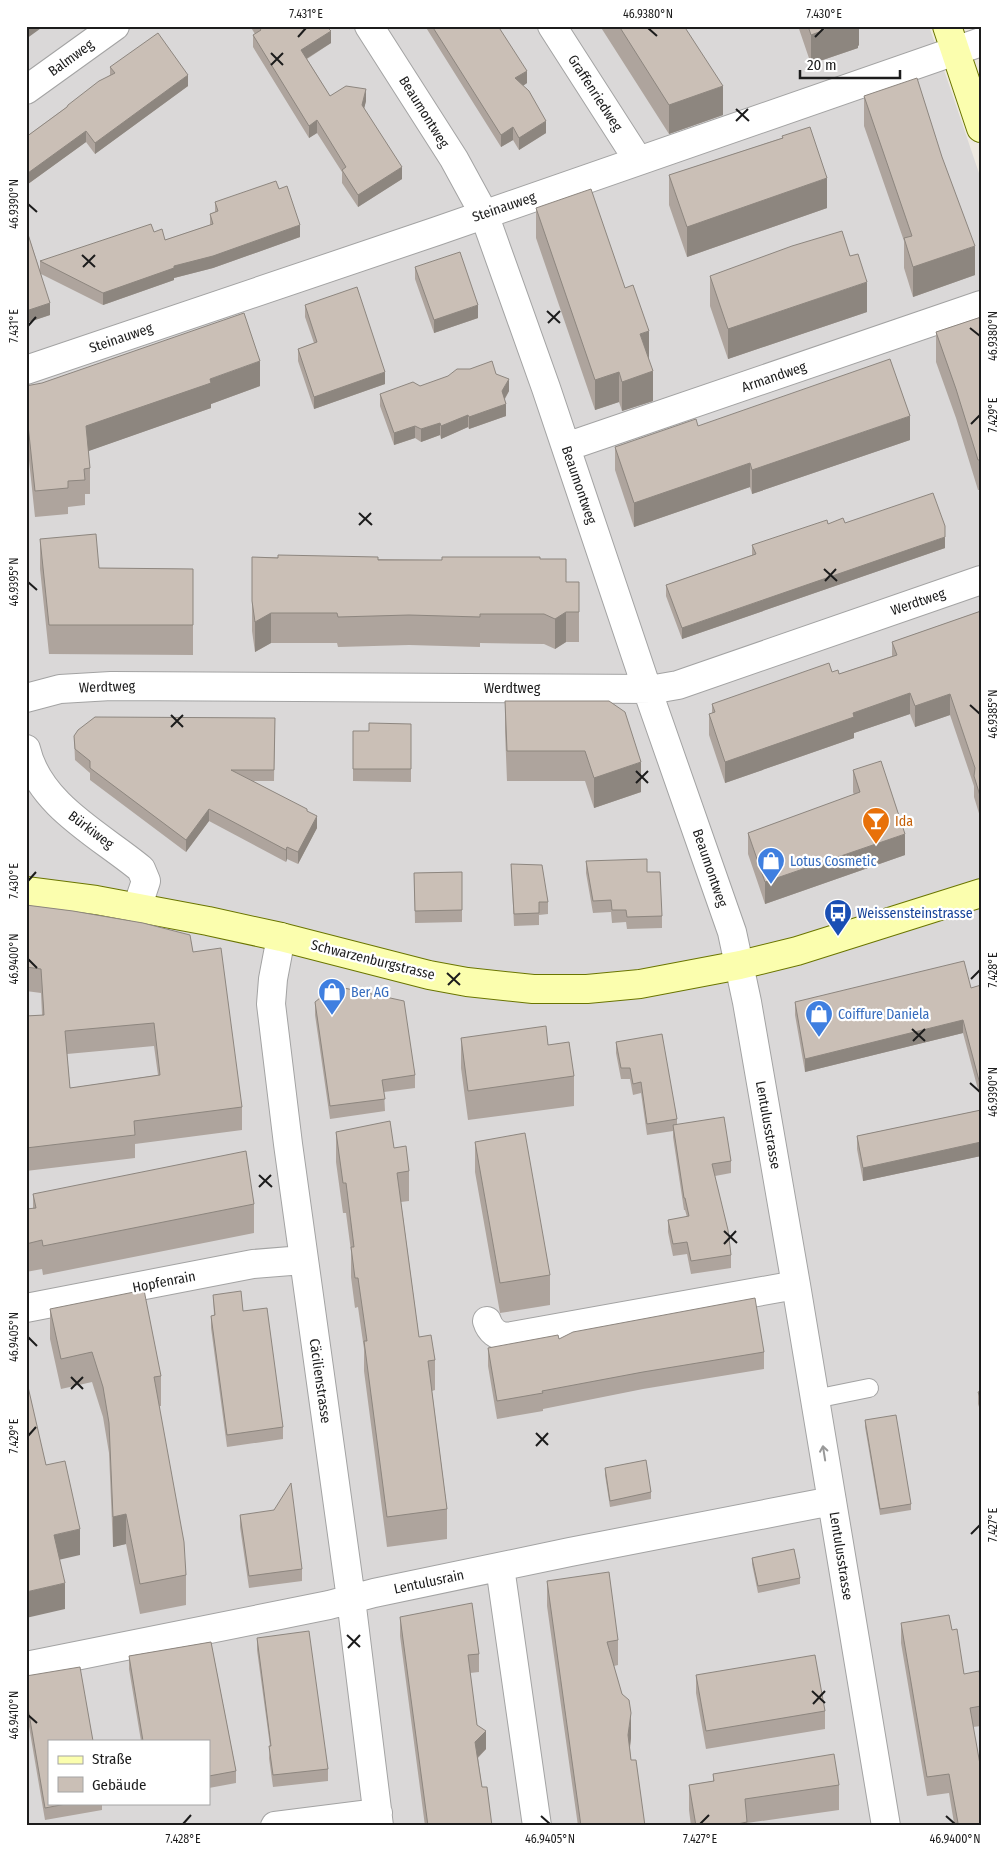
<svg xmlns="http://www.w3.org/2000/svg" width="1007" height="1852" viewBox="0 0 1007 1852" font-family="'Fira Sans Condensed',sans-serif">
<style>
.residential{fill:#dad8d8;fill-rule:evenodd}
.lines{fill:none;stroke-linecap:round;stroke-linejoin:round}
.service-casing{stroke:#a3a3a3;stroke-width:20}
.minor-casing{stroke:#a3a3a3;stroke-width:30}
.secondary-casing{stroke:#6a7500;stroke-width:30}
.service{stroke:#fff;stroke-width:18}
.minor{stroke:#fff;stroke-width:28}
.secondary{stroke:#fbfeae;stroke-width:28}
.wall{fill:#aea49d;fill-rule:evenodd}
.shaded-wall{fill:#8d867f}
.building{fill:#cabfb6;stroke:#8d867f;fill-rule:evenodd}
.oneway{stroke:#999}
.ticks{fill:none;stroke:#1c1c1c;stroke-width:2}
.labels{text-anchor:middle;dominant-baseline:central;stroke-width:4.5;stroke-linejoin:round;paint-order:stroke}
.street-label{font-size:14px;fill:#1c1c1c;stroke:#fff}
.food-label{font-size:14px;fill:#c56008;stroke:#fff;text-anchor:start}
.shop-label{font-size:14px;fill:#366cbe;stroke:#fff;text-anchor:start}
.transit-label{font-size:14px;fill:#164399;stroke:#fff;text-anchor:start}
.neatline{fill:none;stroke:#1c1c1c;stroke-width:2}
.ticks-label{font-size:12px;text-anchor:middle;fill:#1c1c1c}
</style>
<rect width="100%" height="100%" fill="#eee9e0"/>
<path class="residential" d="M26,26h903l52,153v1647h-955zM49,1741h160v62h-160z"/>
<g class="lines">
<defs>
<path id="service" d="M815,1399l54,-11"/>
<path id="minor" d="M369,26l85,133 30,55 62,174 101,301 85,243 15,70 49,283 90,541
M552,26l86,134
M26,90l89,-64
M26,370l411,-139 544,-189
M566,447l415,-142
M26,698l34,-9 51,-3 544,3 23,-4 303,-105
M26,749c13,56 74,86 115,120l5,12 -9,27
M281,937l-8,42 -2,25 17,140 63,455 28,227
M26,1308l227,-44 50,-4
M487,1321c3,10 10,15 20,16l289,-52
M500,1567l37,259
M26,1666l303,-61 45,-12 196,-41 262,-51
M275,1826l103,-13"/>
<path id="secondary" d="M947,26l34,102
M26,891l70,9 112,21 73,16 148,38 38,7 66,7h54l53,-5 100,-19 57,-14 184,-58"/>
</defs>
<use href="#service" class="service-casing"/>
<use href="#minor" class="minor-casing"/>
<use href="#secondary" class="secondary-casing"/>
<use href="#service" class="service"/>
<use href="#minor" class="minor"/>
<use href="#secondary" class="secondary"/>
</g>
<path class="wall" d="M250,26h76l5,17 -24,16 23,37 36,5 -2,7 38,71 -44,28 -16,-24v-11l-25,-39 -8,5 -56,-91v-12l2,-1z
M425,26h73l29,57 -4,3 23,47 -27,17 -6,-10 -12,7z
M600,26h84l39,89 -54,19z
M798,26h61v19l-1,1v2l-47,16z
M110,67l78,19 -93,68 -9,-12 -58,42 -2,-2v-45l84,-62z
M864,96l111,179 -62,22 -9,-29v-27l-40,-115z
M782,136l45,72 -140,49 -18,-52v-30l113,-37z
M279,189l21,48 -87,31 -39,10v2l-71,25 -62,-31 9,41 -24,8v-95l14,43v-10l114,-29 11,8 45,-15v-11l5,-2v-10z
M536,208l113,152 4,41 -31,10 -3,-9 -24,8 -59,-172z
M415,267l63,51 -44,15 -19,-54z
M710,276l157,36 -139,47 -18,-53z
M305,305l80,79 -71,25 -16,-48v-12l16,-6 -9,-26z
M981,317v173h-3l-22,-72 -20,-56v-30z
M496,374l13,17 -4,8 1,17 -37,13 -1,-2 -27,12 -1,-4 -19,7 -6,-4 -21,7 -14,-39v-12l40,-8z
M26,386h234l-49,18v4l-123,43 2,17v26h-5v11l-17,2v7l-33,3 -9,-85z
M698,426l212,14 -158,54 -2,-7 -116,40 -19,-57v-23z
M845,523l100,25 -263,91 -16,-43v-11l86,-30v-10l76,-21z
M40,539l59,29 94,1v86l-144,-1 -9,-85z
M252,557l190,3 98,-1 26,23h13v60h-13l-11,7 -11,-5 -64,-1v4l-71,-2 -71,2 -1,-4h-66l-16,9 -3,-21z
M981,611v209l-7,-23v-11l-24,-71 -35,12 -5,-13 -56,19v5l-129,45 -16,-48v-21l3,-1v-9l120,-32 7,2 53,-18v-14z
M505,701h104l32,91 -47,16 -9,-27h-78l-2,-50z
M275,718l-1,63h-21l54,30 10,17 -19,36 -11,-5 -1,3 -77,-41 -23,31 -96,-72v-7l-15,-13 -1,-24z
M411,724v58l-58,-1v-50h16z
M853,770l52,85 -140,49 -17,-50v-21l106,-38 -1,-3z
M586,861l61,11 15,44v12l-35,1 -1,-7 -14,1 -1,-11 -18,1 -7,-40z
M511,864l37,38v12l-9,1v10l-25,1z
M462,872v50l-47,1 -1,-50z
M26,905l167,47 49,155v23l-107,14v14l-109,13v-155l16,-1 -1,-22 -15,-2zM154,1046l4,29 -88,13 -3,-34z
M981,985v116l-18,-68 -158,39 -10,-57v-13l176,-14z
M315,1002l100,73v13l-31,4 1,19 -55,8 -15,-104z
M461,1038l87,7 26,31v30l-106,14 -7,-52z
M616,1042l61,77v5l54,37v12l-16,3 16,79v13l-40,6 -4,-20 -14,2 -5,-24v-12l19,-3 -2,-7h-1l-11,-73v-6l-26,4 -6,-42 -8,2 -3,-16h-9l-5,-26z
M981,1110v46l-118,25 -6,-32v-13z
M336,1132l58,16 15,23v30l-8,1 18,135 16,23v30l-3,1 15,118v30l-60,8 -23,-176v-22l-6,-42 -3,1 -4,-31v-26l-5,-38h-3l-7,-51z
M475,1142l75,133v30l-50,8 -25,-141z
M33,1194l221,10v29l-211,42 -1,-6 -16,3v-63h7z
M213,1295l30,16 40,116v12l-56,8 -16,-119v-12l3,-1z
M50,1309l111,67v30h-2l27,169v30l-46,9 -14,-70 -13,3 -4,-94 -6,-36 -11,-35 -31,7 -11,-50z
M559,1339l205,13v17l-121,20 -100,20v2l-46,8 -9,-53v-18z
M981,1391v22l-3,-9v-12z
M865,1420l46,84v6l-31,5 -15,-88z
M605,1468l46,24v7l-41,8 -5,-32z
M240,1515l62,54v12l-53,7 -9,-61z
M752,1558l48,20v6l-42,9 -6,-29z
M547,1581l71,59v25l-4,1 17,72 -1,10 1,12 14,66h-67l-31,-220z
M400,1617l79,37v18l-9,1 7,52 9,24 -8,9 4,29 10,39h-67l-25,-190z
M901,1623l51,7 12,44 17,7v45l-8,1 8,99 -27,-3 -5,-30 -22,3 -26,-153z
M257,1638l71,131v12l-55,6 -4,-29 1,-12 -13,-96z
M211,1642l25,129v12l-27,5v-47h-68l-12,-72v-13z
M696,1675l129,36v18l-119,20 -10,-56z
M26,1676l23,127h53v7l-57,10 -19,-111z
M713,1774l126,11v25l-92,13v3h-56l-2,-16v-25l24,-4z"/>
<path class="shaded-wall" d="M26,26h18l-18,13z
M835,26h24v19l-1,1v2l-47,16v-29z
M331,31v12l-30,19v-12z
M527,71v12l-12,8v-13z
M188,75v11l-93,68v-11z
M723,86v29l-54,19v-29z
M366,89v12l-4,16v-12z
M317,120v13l-8,5v-12z
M546,121v12l-27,17v-12z
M513,127v13l-12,7v-12z
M86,131v11l-58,42v-11z
M402,167v12l-44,28v-12z
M827,178v30l-140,49v-30z
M300,225v12l-87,31 -39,10v2l-71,25v-12l71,-27z
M975,246v29l-62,22v-30z
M867,282v30l-139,47v-30z
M50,303v12l-24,8v-12z
M478,305v13l-44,15v-13z
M649,331v30l-9,-27z
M260,361v25l-49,18v4l-125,44v-26l124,-47z
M653,371v30l-31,10v-29z
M385,372v12l-71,25v-12z
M619,372v30l-24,8v-30z
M509,379v12l-7,12v-12z
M506,404v12l-37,13v-12z
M468,415v12l-27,12v-13z
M910,416v24l-158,54v-24z
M440,423v12l-19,7v-13z
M415,426v12l-21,7v-12z
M750,463v24l-116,40v-24z
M945,537v11l-263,91v-11z
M566,612v30l-11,7v-30z
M271,613v30l-16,9v-30z
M910,693v21l-56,19v5l-129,45v-21l128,-49z
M950,694v21l-35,12v-21z
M641,762v30l-47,16v-30z
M209,809v12l-23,31v-12z
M317,816v12l-19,36v-12z
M905,834v21l-140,49v-22z
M287,847v12l-1,3v-12z
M963,1020v13l-158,39v-13z
M981,1142v14l-118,25v-13z
M126,1514v30l-13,3v-30z
M80,1529v26l-26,6v-26z
M65,1583v26l-39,9v-26z
M631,1713v25l-3,22v-25z
M486,1731v18l-11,11v-18z"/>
<path class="building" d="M258,26h68l5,5 -30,19 29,46 16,-10 20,3 -4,16 40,62 -44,28 -16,-25 4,-3 -29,-47 -8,6 -56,-91 8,-5z
M432,26h66l29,45 -12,7 14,13 17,30 -27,17 -6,-11 -12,8z
M619,26h65l39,60 -54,19z
M808,26h27l-24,9z
M158,33l30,42 -93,68 -9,-12 -58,42 -2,-2v-34l41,-30 1,-2 31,-24 16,-8 -5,-6z
M917,78l25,79 33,89 -62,21 -9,-29 8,-2 -48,-140z
M810,127l17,51 -140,49 -18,-52 114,-37 -1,-2z
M276,181l3,8 8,-3 13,39 -87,31 -39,10v2l-71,25 -63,-32 111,-37 3,8 8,-3 3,11 48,-16 -3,-10 8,-3 -3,-9z
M591,189l34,99 8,-3 16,46 -9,3 13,37 -31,11 -3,-10 -24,8 -59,-172z
M26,228l24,75 -24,8z
M842,231l8,25 8,-2 9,28 -139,47 -18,-53 82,-30z
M460,252l18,53 -44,15 -19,-53z
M357,287l28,85 -71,25 -16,-48 19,-7 -12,-37z
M244,313l16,48 -50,18 1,4 -125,43 4,42 -6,1 1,11 -17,1v7l-33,3 -9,-85v-20l16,-3z
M981,317v143h-3l-22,-71 -20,-57z
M890,359l20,57 -158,54 -2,-7 -116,40 -19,-56 81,-28 2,7z
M492,361l4,13 13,5 -7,12 4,13 -37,13 -1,-2 -27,11 -1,-3 -19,6 -6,-3 -21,7 -14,-39 33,-12 7,4 28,-10 9,-7h13z
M933,493l12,33v11l-263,91 -16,-43 90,-31 -4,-9 75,-25 1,4 15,-6 2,5z
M96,534l3,34 94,1v56h-144l-9,-86z
M278,555l100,2v3h64v-3h98v2h26v23h13v30h-13l-11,7 -11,-5h-64v3l-71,-2 -71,2 -1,-4h-66l-16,9 -3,-21v-44l26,1z
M981,611v188l-7,-23 1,-8 -25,-74 -35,12 -5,-13 -57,20 1,4 -129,45 -16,-48 6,-2 -3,-8 117,-41 3,9 6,-2 1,4 58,-19 -5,-13z
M505,701h104l16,11 16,50 -47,16 -9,-27h-78z
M95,717l180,1 -1,52h-43l76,39v2l10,5 -19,36 -11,-5 -1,3 -77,-41 -23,31 -96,-72v-7l-15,-12 -1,-13 4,-6z
M369,723l42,1v45h-58v-38h16z
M881,761l24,73 -140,48 -17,-49 112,-41 -7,-22z
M647,859v13h13l2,44 -35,1 -1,-7h-14l-1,-10 -18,1 -7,-40z
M511,864l31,1 6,37h-9v11l-25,1z
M462,872v38l-47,1 -1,-38z
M26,905l47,6 70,12 47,12 3,17 28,-4 21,159 -108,14 1,14 -109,13v-132l18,-1 -3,-46 -15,-2zM154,1023l6,52 -90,13 -5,-57z
M964,961l7,27 10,-3v103l-18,-68 -158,39 -10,-57z
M335,986l69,15 11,74 -33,5 3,19 -55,7 -15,-104z
M546,1026l2,19 21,-3 5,34 -106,15 -7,-53z
M662,1034l15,85 -30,5 -6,-42 -8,2 -3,-16h-9l-5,-26z
M981,1110v32l-118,26 -6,-32z
M724,1117l7,44 -19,3 16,66 3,25 -40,6 -4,-19 -14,2 -5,-24 21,-4 -4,-18h-1l-11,-73z
M390,1121l4,27 12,-2 3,25 -12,2 22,164 12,-2 4,25 -7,1 19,148 -60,8 -23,-176h3l-9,-63h-3l-4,-31h3l-8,-64h-3l-7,-51z
M525,1133l25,142 -50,8 -25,-141z
M246,1151l8,53 -211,42 -1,-6 -16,4v-35l10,-1 -3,-14z
M144,1290l17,86 -7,1 30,165 2,33 -46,9 -14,-70 -13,3 -4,-94 -6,-36 -11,-35 -31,7 -11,-50z
M241,1291l2,20 24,-3 16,119 -56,8 -16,-119 4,-1 -2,-20z
M755,1298l9,54 -121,20 -101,19 1,2 -46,8 -9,-53 70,-13 1,4 14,-7z
M26,1378l20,87 19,-4 15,68 -26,6 11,48 -39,9z
M981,1391v9l-3,-8z
M896,1415l15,89 -31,5 -15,-89z
M646,1460l5,32 -41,9 -5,-33z
M291,1483l11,86 -53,7 -9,-61 34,-5z
M794,1549l6,29 -42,8 -6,-28z
M609,1572l9,68 -11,2 15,52 7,6 2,13 -3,22 3,25h5l9,66h-64l-34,-245z
M472,1603l7,51 -11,1 9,70 9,6 -11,11 7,45h5l5,39h-64l-28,-209z
M949,1615l3,15 5,-1 7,45 15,-3 2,10v25l-11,2 11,62v56h-37l14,-3 -9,-49 -22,3 -26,-154z
M309,1631l19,138 -55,6 -4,-29h2l-14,-108z
M211,1642l25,129 -27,5v-35h-66l-14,-85z
M815,1655l10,56 -119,20 -10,-56z
M80,1667l13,74h-44v62h22l-26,5 -19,-112v-20z
M834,1754l5,31 -94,14 2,23 -19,4h-32l-7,-41 25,-4 -1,-7z"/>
<defs><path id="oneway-shaft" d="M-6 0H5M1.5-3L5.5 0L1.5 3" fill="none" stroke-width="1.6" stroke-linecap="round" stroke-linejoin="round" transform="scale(1.25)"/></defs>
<use class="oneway" href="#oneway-shaft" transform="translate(824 1453) rotate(-99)"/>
<path class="ticks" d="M648,28l9,8M298,37l8,-9M815,37l9,-9M271,53l12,12M271,65l12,-12M736,109l13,12M736,121l12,-12M28,204l9,8M82,255l13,12M83,267l12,-12M547,311l13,12M548,323l12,-12M28,326l8,-9M970,328l10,8M971,424l9,-9M359,513l13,12M359,525l12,-12M824,569l13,12M825,581l11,-12M28,582l9,8M970,705l10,9M171,715l12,12M171,727l12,-12M636,771l12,12M636,783l12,-12M28,881l8,-9M28,959l9,9M447,973l13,12M971,979l9,-9M448,985l12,-12M912,1029l13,12M913,1041l12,-12M970,1083l10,9M259,1175l13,12M259,1187l12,-12M724,1231l13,12M724,1244l12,-13M28,1337l9,9M71,1377l12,12M71,1389l12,-12M536,1433l12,12M28,1436l8,-9M536,1446l12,-13M971,1534l9,-9M347,1635l13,12M348,1648l12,-13M812,1691l13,12M813,1704l12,-13M28,1715l9,8M541,1816l9,8M946,1816l9,8M183,1824l8,-9M700,1824l9,-9"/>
<defs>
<symbol id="bar-pin" viewBox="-11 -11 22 30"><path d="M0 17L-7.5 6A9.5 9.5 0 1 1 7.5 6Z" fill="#e8710a" stroke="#fff"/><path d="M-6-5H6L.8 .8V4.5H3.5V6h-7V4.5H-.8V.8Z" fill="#fff"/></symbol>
<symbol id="shop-pin" viewBox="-11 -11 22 30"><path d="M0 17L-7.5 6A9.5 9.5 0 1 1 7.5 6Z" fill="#3f7fe0" stroke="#fff"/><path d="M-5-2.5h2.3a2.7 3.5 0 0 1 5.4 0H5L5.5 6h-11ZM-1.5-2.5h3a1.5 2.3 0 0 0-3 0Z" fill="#fff"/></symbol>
<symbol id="bus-pin" viewBox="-11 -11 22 30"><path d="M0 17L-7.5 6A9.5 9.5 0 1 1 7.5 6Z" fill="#1a4fb4" stroke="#fff"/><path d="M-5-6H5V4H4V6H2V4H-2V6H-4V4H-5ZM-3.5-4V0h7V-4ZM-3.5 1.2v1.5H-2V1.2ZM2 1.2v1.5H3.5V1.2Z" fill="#fff"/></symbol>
</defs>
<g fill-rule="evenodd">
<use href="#bar-pin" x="860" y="805" width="32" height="43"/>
<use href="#shop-pin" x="755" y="845" width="32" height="43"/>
<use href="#bus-pin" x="822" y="897" width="32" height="43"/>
<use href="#shop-pin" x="316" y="976" width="32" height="43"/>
<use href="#shop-pin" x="803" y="998" width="32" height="43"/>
</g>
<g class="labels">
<g class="street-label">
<text transform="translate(71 58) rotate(-36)">Balmweg</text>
<text transform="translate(595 93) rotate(57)">Graffenriedweg</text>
<text transform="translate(424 112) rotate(58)">Beaumontweg</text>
<text transform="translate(504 207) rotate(-19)">Steinauweg</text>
<text transform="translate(121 338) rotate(-19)">Steinauweg</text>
<text transform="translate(774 377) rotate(-19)">Armandweg</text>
<text transform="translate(579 485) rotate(71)">Beaumontweg</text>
<text transform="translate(918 602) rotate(-19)">Werdtweg</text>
<text transform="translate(107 687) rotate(-2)">Werdtweg</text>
<text x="512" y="688">Werdtweg</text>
<text transform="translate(91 830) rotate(37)">Bürkiweg</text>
<text transform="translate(710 868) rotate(71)">Beaumontweg</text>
<text transform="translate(373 960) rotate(14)">Schwarzenburgstrasse</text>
<text transform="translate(768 1125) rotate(80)">Lentulusstrasse</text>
<text transform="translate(164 1282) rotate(-11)">Hopfenrain</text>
<text transform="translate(320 1381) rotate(82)">Cäcilienstrasse</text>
<text transform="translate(841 1556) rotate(81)">Lentulusstrasse</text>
<text transform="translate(429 1582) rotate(-12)">Lentulusrain</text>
</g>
<g class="food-label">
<text x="895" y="821">Ida</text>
</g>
<g class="shop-label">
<text x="790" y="861">Lotus Cosmetic</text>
<text x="351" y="992">Ber AG</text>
<text x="838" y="1014">Coiffure Daniela</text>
</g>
<g class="transit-label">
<text x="857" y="913">Weissensteinstrasse</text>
</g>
</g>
<rect width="1007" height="1852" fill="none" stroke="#ffffff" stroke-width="55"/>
<rect x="48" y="1740" width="162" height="65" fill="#ffffff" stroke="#a4a4a4"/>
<rect x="58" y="1756" width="25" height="8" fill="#fbfeae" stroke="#a4a4a4"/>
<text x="92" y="1764" font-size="15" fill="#1c1c1c">Straße</text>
<rect x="58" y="1777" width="25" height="15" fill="#cabfb6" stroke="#a4a4a4"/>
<text x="92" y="1790" font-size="15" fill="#1c1c1c">Gebäude</text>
<path d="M800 70v8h100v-8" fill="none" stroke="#1c1c1c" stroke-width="2.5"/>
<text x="807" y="70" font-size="15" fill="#1c1c1c" stroke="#ffffff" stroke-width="4" paint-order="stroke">20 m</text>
<rect x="28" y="28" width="952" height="1796" class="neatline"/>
<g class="ticks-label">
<text x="306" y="18">7.431°E</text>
<text x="648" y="18">46.9380°N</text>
<text x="824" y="18">7.430°E</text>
<text transform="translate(14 204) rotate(-90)" y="4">46.9390°N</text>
<text transform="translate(14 326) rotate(-90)" y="4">7.431°E</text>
<text transform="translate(993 336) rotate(-90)" y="4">46.9380°N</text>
<text transform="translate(993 415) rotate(-90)" y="4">7.429°E</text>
<text transform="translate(14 582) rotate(-90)" y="4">46.9395°N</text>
<text transform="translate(993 714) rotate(-90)" y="4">46.9385°N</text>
<text transform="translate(14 881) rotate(-90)" y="4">7.430°E</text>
<text transform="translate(14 959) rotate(-90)" y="4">46.9400°N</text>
<text transform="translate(993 970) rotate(-90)" y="4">7.428°E</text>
<text transform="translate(993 1092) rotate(-90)" y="4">46.9390°N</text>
<text transform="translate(14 1337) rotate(-90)" y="4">46.9405°N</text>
<text transform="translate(14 1436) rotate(-90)" y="4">7.429°E</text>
<text transform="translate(993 1525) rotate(-90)" y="4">7.427°E</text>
<text transform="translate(14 1715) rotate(-90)" y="4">46.9410°N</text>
<text x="183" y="1843">7.428°E</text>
<text x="550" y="1843">46.9405°N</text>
<text x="700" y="1843">7.427°E</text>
<text x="955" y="1843">46.9400°N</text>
</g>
</svg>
